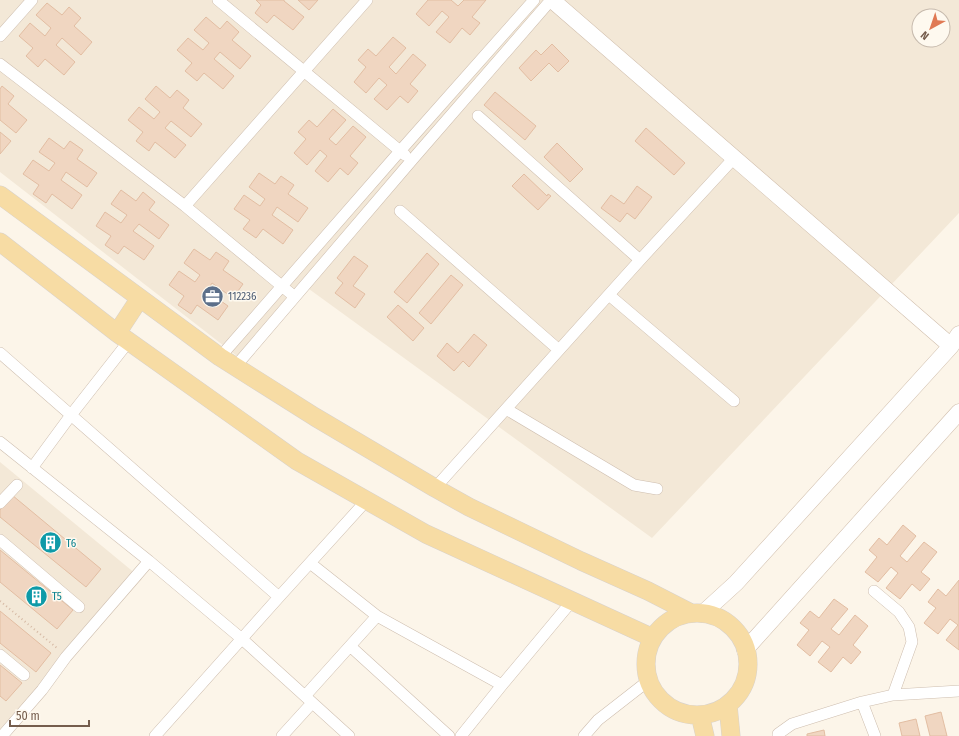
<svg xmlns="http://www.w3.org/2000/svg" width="959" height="736" viewBox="0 0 959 736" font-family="'Fira Sans Condensed',sans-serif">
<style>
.residential{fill:#f3e8d7;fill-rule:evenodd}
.building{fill:#f0d6c1;stroke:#e2bda2}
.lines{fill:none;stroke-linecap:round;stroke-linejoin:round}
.street-casing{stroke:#cebeaf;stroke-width:12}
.secondary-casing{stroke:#d0beac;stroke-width:17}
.primary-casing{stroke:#d8d2cd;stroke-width:19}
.path{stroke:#d5b9a4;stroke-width:2;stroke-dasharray:1 3;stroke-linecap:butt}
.street{stroke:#fff;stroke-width:11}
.secondary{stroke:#fff;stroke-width:16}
.primary{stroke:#f7dca4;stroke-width:18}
.labels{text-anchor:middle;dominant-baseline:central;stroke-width:3;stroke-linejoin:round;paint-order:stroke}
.service-label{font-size:11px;fill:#4e5e75;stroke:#fef9ef;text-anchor:start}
.culture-label{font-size:11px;fill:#0d838f;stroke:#fef9ef;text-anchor:start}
</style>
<rect width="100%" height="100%" fill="#fcf5e9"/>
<path class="residential" d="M0,0h959v213l-307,325 -343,-249 -63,74 -246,-191zM919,16h24v24h-24z
M0,462l142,117 -140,157h-2z"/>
<path class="building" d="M256,0h28v1l20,16 -11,13 -19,-15 -7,8 -12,-10 6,-8z
M298,0h20l-9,10z
M428,0h23l7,6 6,-6h22l-14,17 8,6 -10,12 -8,-7 -12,15 -14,-11 13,-15 -7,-6 -13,15 -13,-12z
M47,3l15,12 7,-8 12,11 -7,8 18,16 -11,13 -19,-17 -6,7 19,17 -11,13 -19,-16 -7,8 -12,-11 7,-8 -14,-12 11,-13 15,13 6,-8 -15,-13z
M206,17l14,12 7,-8 12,11 -7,8 19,16 -11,13 -20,-17 -6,7 20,17 -11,13 -19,-16 -7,8 -12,-10 7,-8 -15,-13 11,-12 15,12 6,-7 -15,-13z
M393,37l13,11 -17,19 7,7 17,-20 13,11 -16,19 8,7 -10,12 -8,-7 -13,14 -13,-11 13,-14 -8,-7 -13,15 -12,-11 12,-15 -8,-7 10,-11 8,7z
M552,44l17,17 -11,11 -9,-9 -18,18 -12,-13 17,-18 5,5z
M2,86l12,10 -6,8 19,16 -11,13 -16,-13v-31z
M156,86l14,12 7,-8 12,10 -6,8 19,16 -11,13 -20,-16 -6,7 21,17 -11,13 -20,-16 -6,9 -13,-10 7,-9 -15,-12 11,-13 15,12 6,-7 -15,-13z
M495,92l41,34 -11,14 -41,-35z
M333,109l13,11 -17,19 7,6 17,-19 13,11 -16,19 8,7 -10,12 -8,-7 -12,14 -13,-11 12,-15 -7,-6 -13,15 -13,-12 12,-14 -8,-7 11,-12 8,7z
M646,128l39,35 -11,12 -39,-34z
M0,132l11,9 -11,13z
M49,138l15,11 6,-8 13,9 -6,9 20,14 -10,14 -21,-15 -5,8 21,15 -10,14 -20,-15 -6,9 -13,-9 6,-9 -16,-11 10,-14 16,11 6,-8 -16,-11z
M557,143l26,26 -13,13 -26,-25z
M259,173l16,11 6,-8 13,9 -6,9 20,14 -10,14 -21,-15 -5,8 21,15 -10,14 -20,-15 -7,9 -13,-9 7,-9 -16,-11 10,-14 16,11 5,-7 -16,-12z
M524,174l23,22 1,-2 3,2 -13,14 -26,-24z
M637,186l15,11 -17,22 -8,-6 -7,9 -19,-14 10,-13 13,9z
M121,190l15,11 7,-9 12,10 -6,8 20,15 -10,14 -20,-15 -6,7 21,15 -10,14 -20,-14 -6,8 -13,-9 6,-9 -15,-10 9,-14 16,11 6,-8 -16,-11z
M194,249l16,11 6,-8 13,9 -6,9 20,14 -10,14 -21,-15 -5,8 21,15 -10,14 -21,-15 -6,9 -13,-9 6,-9 -15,-11 10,-14 16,11 5,-7 -16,-12z
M427,253l12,11 -32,39 -13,-11z
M354,256l14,10 -15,20 12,8 -10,14 -20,-15 8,-10 -6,-5z
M451,275l12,10 -32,39 -12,-11z
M398,305l26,23 -11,13 -26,-24z
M474,334l13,11 -18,22 -6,-6 -9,10 -17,-15 10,-13 11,10z
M12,495l89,74 -15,18 -86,-70v-7z
M903,525l13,11 -16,20 7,6 17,-20 13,10 -16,20 9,7 -10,12 -8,-7 -12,15 -14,-11 12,-15 -7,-6 -13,15 -13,-10 12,-15 -8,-7 10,-12 8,7z
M0,550l73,60 -16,19 -57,-47z
M959,580v70l-13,-10 12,-15 -8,-6 -12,15 -14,-11 12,-15 -8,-6 10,-13 8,7z
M834,599l14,10 -17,20 8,6 16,-20 13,11 -15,19 8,7 -10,12 -8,-7 -12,15 -13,-10 12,-15 -8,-6 -12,15 -13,-11 12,-15 -9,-7 10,-12 9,7z
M0,611l51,42 -15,19 -36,-29z
M0,665l22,18 -16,18 -6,-5z
M941,712l6,24h-17l-5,-20z
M916,719l4,17h-18l-3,-13z
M824,730l1,6h-18v-2z"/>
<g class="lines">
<defs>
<path id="street" d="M218,0l187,155
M0,36l32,-36
M0,64l185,142 110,91
M478,116l162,144
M185,206l182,-206
M400,211l159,139
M609,295l125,106
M0,353l279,244
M220,357l180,-206 134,-151
M235,367l177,-207 139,-160
M506,409l128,76 23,4
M0,442l149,119 93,78 107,97
M32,468l39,-53 58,-74
M435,488l205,-228 94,-102
M0,503l17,-18
M0,540l79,67
M310,563l67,53 125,69
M874,591l25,21 10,15 3,15 -19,53
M350,646l99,90
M0,655l24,20
M305,696l72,-80
M862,702l13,34
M2,736l40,-46 24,-33 83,-96
M155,736l124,-139 87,-96
M282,736l30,-33
M461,736l41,-51 70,-84
M584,736l14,-16 50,-39
M778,736v-2l14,-10 70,-22 31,-7 66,-4"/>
<path id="secondary" d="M552,0l399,346
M702,614l34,-31 215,-237 8,-12
M745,650l214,-238"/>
<path id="primary" d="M0,195l220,162 95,60 120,71 34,19 112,54 67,30 43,22
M0,242l117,91 180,128 129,73 227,104
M117,333l23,-35
M646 664a51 51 0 1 1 102 0a51 51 0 1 1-102 0Z
M728,705l3,31
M700,715l5,21"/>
</defs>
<use href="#street" class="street-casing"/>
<use href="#secondary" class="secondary-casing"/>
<use href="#primary" class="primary-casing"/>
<path class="path" d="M0,601l57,47"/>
<use href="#street" class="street"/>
<use href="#secondary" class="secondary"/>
<use href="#primary" class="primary"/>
</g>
<defs>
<symbol id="office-disc" viewBox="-11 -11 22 22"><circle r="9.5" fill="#5c6f8a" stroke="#fef9ef"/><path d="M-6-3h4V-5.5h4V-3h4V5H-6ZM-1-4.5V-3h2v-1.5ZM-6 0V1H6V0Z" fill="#fff"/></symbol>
<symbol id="building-disc" viewBox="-11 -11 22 22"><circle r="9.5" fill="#0f9aa8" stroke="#fef9ef"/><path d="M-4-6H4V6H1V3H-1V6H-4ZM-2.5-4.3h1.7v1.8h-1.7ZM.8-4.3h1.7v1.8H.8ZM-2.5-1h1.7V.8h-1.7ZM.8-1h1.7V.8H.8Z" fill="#fff"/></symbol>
</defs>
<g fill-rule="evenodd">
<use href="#office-disc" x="200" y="284" width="25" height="25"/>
<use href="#building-disc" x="38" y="530" width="25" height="25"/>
<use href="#building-disc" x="24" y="584" width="25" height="25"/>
</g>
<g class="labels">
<g class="service-label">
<text x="228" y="296">112236</text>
</g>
<g class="culture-label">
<text x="66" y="543">T6</text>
<text x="52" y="596">T5</text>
</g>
</g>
<g transform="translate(931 28) rotate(220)"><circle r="19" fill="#fef9ef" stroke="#c7bbae"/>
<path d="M0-3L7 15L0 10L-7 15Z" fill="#e07953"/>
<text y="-6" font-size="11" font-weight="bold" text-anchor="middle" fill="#755d4d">N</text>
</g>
<path d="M10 720v6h79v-6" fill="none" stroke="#755d4d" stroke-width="2"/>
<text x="16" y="720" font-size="12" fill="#755d4d" stroke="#fef9ef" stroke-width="3" paint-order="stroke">50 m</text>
</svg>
